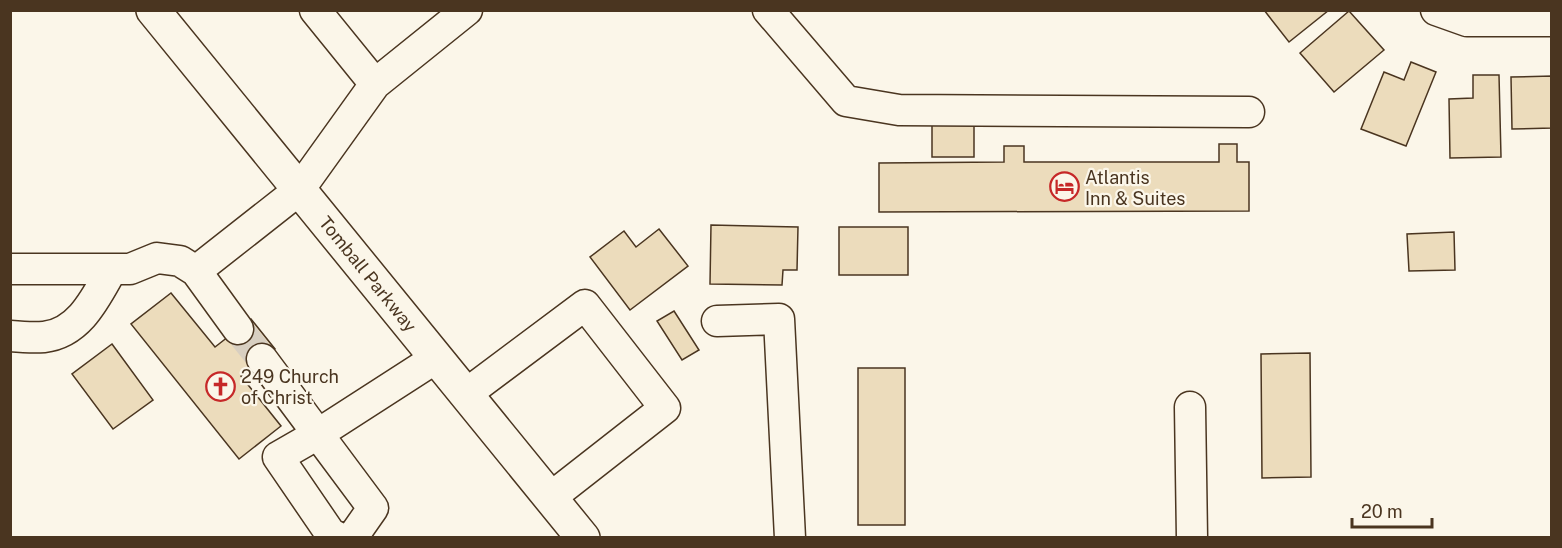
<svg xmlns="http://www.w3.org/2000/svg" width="1562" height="548" viewBox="0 0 1562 548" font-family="'Public Sans',sans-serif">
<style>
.building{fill:#ecdcbc;stroke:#4a3520;stroke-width:1.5}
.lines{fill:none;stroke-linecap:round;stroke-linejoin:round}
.minor-tunnel{stroke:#d8cfc1;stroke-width:30;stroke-dasharray:30 15;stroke-linecap:butt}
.minor-casing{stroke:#4a3520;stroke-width:33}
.major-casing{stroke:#4a3520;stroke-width:36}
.minor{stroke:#fbf6e9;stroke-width:30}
.major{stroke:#fbf6e9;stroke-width:33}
.labels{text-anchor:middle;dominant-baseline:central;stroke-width:4.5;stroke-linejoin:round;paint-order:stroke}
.poi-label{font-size:18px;fill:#4a3520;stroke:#fbf6e9;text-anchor:start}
.street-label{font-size:18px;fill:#4a3520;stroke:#fbf6e9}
</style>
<rect width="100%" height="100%" fill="#fbf6e9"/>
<path class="building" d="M1264,10h65l-40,32z
M1349,11l35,39 -50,42 -34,-39z
M1411,62l25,10 -30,74 -45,-17 23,-57 20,8z
M1473,75h26l2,82 -51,1 -1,-59 24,-1z
M1552,76v52l-40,1 -1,-52z
M932,117h42v40h-42z
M1219,144h18v18h12v49l-370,1v-49l125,-1v-16h20v16h195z
M711,225l87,2 -1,43h-14l-1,15 -72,-1z
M839,227h69v48h-69z
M659,229l29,37 -58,44 -40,-53 34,-26 12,16z
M1454,232l1,38 -46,1 -2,-37z
M171,293l44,54 36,-28 24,30 -34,27 40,50 -42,33 -108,-135z
M674,311l25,39 -17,10 -25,-39z
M112,344l41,56 -40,29 -41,-55z
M1310,353l1,124 -49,1 -1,-124z
M858,368h47v157h-47z"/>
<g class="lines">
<path class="minor-tunnel" d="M238,329l24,30"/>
<defs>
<path id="minor" d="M315,10l60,74
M768,10l78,91 53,9 350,2
M1436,10l31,11h85
M10,269h120l27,-11 23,3 16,10 42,58
M196,271l103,-81 76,-106 92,-74
M717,321l62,-2 11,219
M10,336c11,1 23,2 34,1 36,-4 52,-40 68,-68
M262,359l111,149 -21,30
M466,394l119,-89 80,103 -115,90
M1190,407l2,131
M339,538l-9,-5 -52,-76 40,-23 118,-76"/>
<path id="major" d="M153,10l430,528"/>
</defs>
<use href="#minor" class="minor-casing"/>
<use href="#major" class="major-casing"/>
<use href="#minor" class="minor"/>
<use href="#major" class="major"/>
</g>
<defs>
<symbol id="hotel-ring" viewBox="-11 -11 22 22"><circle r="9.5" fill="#fbf6e9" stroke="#c62828" stroke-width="1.5"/><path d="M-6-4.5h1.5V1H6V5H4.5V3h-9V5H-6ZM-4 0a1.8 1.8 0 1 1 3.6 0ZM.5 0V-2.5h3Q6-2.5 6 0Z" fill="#c62828"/></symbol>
<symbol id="church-ring" viewBox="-11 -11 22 22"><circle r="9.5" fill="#fbf6e9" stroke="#c62828" stroke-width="1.5"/><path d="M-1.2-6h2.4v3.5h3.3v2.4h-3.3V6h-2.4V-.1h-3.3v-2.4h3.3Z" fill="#c62828"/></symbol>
</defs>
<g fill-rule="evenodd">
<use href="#hotel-ring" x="1048" y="170" width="33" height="33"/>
<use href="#church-ring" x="204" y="370" width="33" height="33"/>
</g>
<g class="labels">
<g class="poi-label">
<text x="1085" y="177">Atlantis<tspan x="1085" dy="21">Inn &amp; Suites</tspan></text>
<text x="241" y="376">249 Church<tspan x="241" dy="21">of Christ</tspan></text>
</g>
<g class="street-label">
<text transform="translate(368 274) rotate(51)">Tomball Parkway</text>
</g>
</g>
<rect width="1562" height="548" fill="none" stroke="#4a3520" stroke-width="24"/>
<path d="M1352 518v9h80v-9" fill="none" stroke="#4a3520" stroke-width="3"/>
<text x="1361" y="518" font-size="18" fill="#4a3520" stroke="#fbf6e9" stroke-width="4.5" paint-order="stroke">20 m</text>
</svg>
